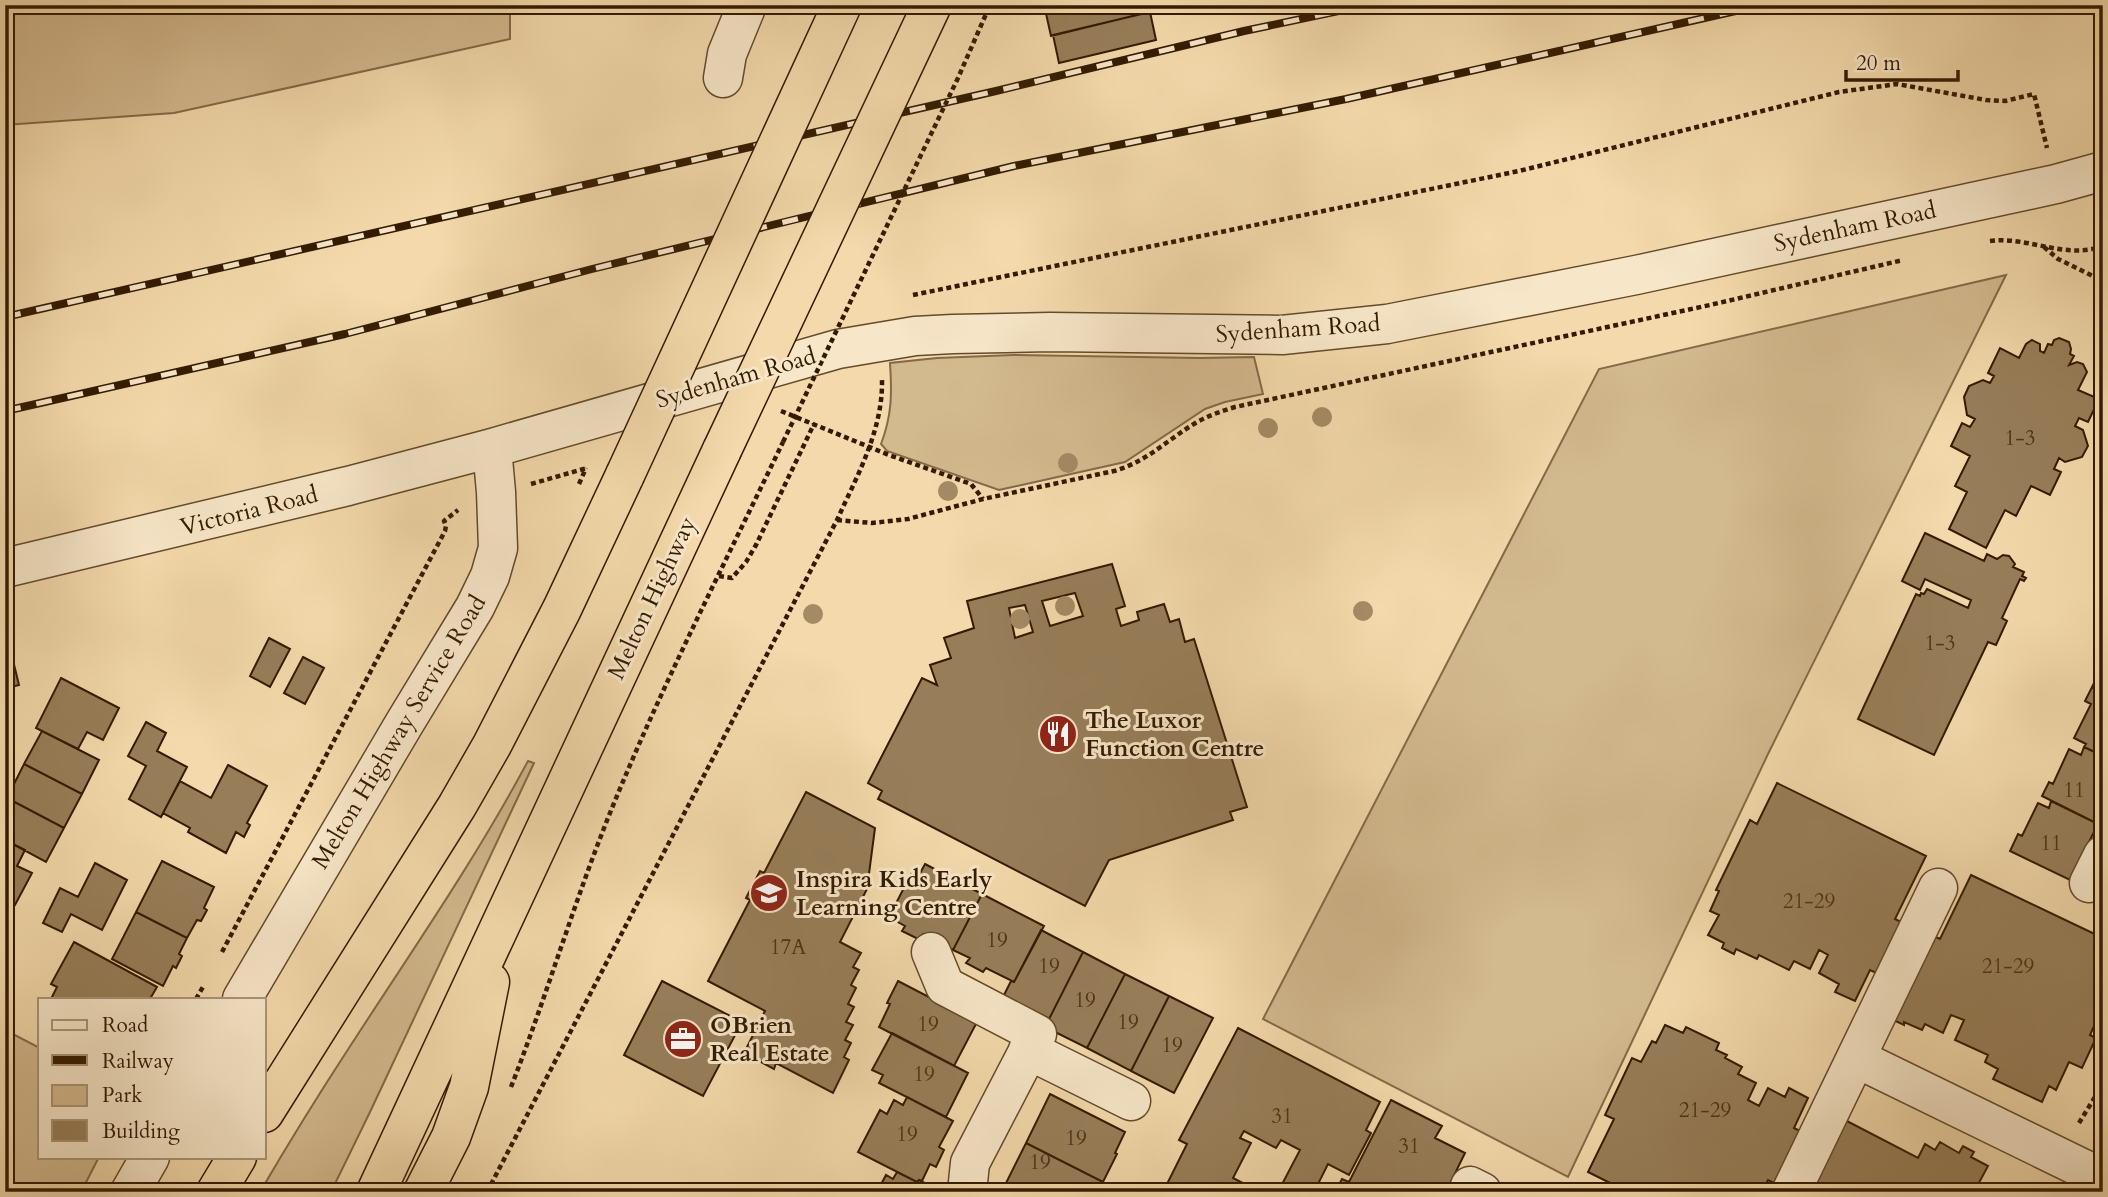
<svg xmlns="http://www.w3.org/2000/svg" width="2108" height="1197" viewBox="0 0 2108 1197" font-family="Cardo,serif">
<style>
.green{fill:#d3b98e;stroke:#846a47;stroke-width:2}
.building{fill:#977e59;stroke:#341b00;stroke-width:2;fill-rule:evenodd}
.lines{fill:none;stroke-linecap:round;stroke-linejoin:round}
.minor-casing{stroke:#644a2b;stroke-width:41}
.highway-casing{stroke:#341b00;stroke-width:41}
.path{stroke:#341b00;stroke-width:4.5;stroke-dasharray:5 3.5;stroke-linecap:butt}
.minor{stroke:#f7e6c8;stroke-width:38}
.highway{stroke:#f3d9ab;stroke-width:38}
.rail-casing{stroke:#341b00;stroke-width:8}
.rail{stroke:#f7e6c8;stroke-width:5;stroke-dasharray:16;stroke-linecap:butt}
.highway-bridge-casing{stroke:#341b00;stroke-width:41;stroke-linecap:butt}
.path-bridge{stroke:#341b00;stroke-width:4.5;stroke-dasharray:5 3.5;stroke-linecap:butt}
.highway-bridge{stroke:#f3d9ab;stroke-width:38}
.tree{fill:#a48a65}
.labels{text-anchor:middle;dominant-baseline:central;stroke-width:6;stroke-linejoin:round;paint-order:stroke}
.number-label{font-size:21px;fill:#4d3416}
.street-label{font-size:24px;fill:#341b00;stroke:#f7e6c8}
.poi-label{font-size:24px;font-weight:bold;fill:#341b00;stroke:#f7e6c8;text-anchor:start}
</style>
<rect width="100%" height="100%" fill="#f3d9ab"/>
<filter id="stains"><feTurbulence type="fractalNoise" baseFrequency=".00286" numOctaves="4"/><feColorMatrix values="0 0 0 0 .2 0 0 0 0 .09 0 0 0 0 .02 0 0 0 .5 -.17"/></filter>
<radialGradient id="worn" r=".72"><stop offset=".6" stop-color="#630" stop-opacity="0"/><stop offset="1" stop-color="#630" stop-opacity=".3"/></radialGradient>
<path class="green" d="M5,5h505v34l-336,74 -169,12z
M2006,275l-238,479 -200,423 -305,-158 336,-650z
M1013,355l187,3 54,-1 9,37 -38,8 -20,7 -80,53 -126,28 -112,-39 -6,-7c11,-29 11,-50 9,-81l47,-5z
M528,761l6,2 -164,349 -39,80h-71c28,-48 57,-95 87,-141 62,-96 127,-189 181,-290z
M5,1030l35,18v109h59l-18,35h-76z"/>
<path class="building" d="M1061,5h91l1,6 -102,25 -6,-27z
M1150,12l6,28 -97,23 -6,-28z
M2059,338l10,4 2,7 -1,5 4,2 -5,9 8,-3 6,2 4,8 -9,18 21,9 -11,23 -9,-4 -4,8 8,4 5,16 -6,11 -17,5 -6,-4 -5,11 7,3 -11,23 -19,-9 -15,30 -11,-6 -19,38 -37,-19 18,-37 -12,-6 15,-30 -19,-10 11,-23 8,4 5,-8 -8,-4 -3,-18 5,-11 14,-6 7,3 4,-7 -6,-3 12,-25 19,10 7,-14 6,-4 8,4v7l4,2 4,-9 4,1 2,-5z
M1925,533l59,28 3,-7 10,5 6,-4 6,1 6,8 -2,3 11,5 -2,4 4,2 -2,3 -4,-2 -18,39 5,3 -11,24 -8,-3 -54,113 -76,-36 58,-125 4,2 1,-3 3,1 3,-5 41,19 3,-8 -46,-21 -5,11 -18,-9z
M1112,564l13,42 -9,3 5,17 18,-6 -2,-8 27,-8 6,18 9,-3 6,23 9,-3 53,168 -17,5 3,8 -124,40 -24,46 -207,-107 4,-8 -14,-8 54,-105 15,7 -7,-20 21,-7 -7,-20 30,-10 -7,-27zM1075,593l8,23 -33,10 -8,-25zM1025,605l8,27 -18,6 -6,-30z
M269,638l21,11 -20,38 -20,-11z
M10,648l9,37 -12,3 6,25 -8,1v-65z
M303,657l21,11 -19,36 -21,-11z
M2100,671l3,1v21l-11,-6z
M61,678l58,30 -16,32 -16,-8 -9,17 -42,-21z
M2092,687l11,6v63l-19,-9 2,-3 -12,-6 17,-34 -6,-3z
M146,722l20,11 -9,18 30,16 -26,50 -32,-18 17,-33 -18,-10z
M42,731l57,29 -17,34 -58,-30z
M2084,747l19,9 -1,70 -60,-30 7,-14 4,2 16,-35 12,6z
M24,764l58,30 -18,34 -57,-30z
M228,765l39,21 -20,37 3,2 -6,12 -8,-5 -10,21 -38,-21 2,-4 -27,-15 17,-32 31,17z
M1777,783l149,73 -31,63 12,6 -24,51 -13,-6 -15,31 -20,-9 4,-8 -20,-11 9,-18 -9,-5 -9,19 -16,-8 -5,9 -30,-15 -2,4 -21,-10 -2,5 -12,-6 2,-5 -16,-8 11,-20 -9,-4 9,-20 -3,-1 34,-70 7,4z
M806,792l69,36 -8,61 -27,53 21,11 -8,14 6,3 -8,15 5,3 -8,16 6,3 -8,15 7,3 -8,15 6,3 -7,14 5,3 -16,33 -57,-30 -2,6 -30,-16 21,-42 -57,-30 42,-81 -4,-2 14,-27 4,2z
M7,798l57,30 -18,34 -41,-22v-39z
M2051,801l47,23 -28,56 -60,-29 8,-17 4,2 16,-33 11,5z
M5,840l20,10 -8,16 15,7 -17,32 -10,-5z
M162,861l52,26 -10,21 3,2 -6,11 -4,-1 -10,18 -51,-26z
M95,863l32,17 -25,50 -31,-16 -9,18 -19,-9 17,-35 18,9z
M925,864l57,30 -29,56 -30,-16 -3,6 -18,-9 3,-5 -16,-9 22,-43 7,3z
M1971,875l132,63v56l-6,11 5,3 -12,27 6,3 -14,30 -13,-6 -13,28 -7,-4 -7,16 -49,-23 5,-10 -13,-7 3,-7 -33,-15 9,-20 -13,-5 -8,18 -18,-9 -3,6 -18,-8v3l-15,-7 40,-84 11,5z
M982,894l62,32 -30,56 -28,-14 -3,4 -17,-9 4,-5 -17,-8z
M136,912l51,26 -8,16 3,2 -6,12 -3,-2 -10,20 -51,-27z
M1041,930l42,22 -38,75 -45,-24 11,-22 3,1z
M74,942l83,45 -7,12h-99l6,-12 -6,-3z
M1083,952l42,22 -38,74 -42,-21z
M1125,974l44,22 -38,75 -44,-23z
M662,981l80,41 -39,74 -79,-41z
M898,981l79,41 -23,44 -75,-39 11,-23 -3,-1z
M1169,996l44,22 -39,75 -43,-22z
M1665,1025l18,8 3,-6 33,16 -3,7 11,5 -2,3 17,9 -4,7 18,9 -8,17 11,6 9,-18 17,9 4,-9 19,10 -14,30 12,6 -26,52 -12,-6 -6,12h-134l-40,-20 26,-53 -9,-4 27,-57 9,4 11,-21 4,2z
M1238,1028l142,74 -14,28 5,3 -22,42 -21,-11 -14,28h-27l-7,-4 20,-38 -19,-10 -5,8 -32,-17 -4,7 11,5 -18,35 27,14h-97l24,-48 -8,-4z
M892,1033l76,40 -22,44 -67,-34 4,-8 -11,-5z
M1050,1094l75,38 -10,21 2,1 -14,28 -77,-39z
M907,1097l46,24 -14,26 5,3 -8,17 -6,-3 -8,17 -3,-1 -2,2 -59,-30 22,-42 7,4 7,-14 9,5z
M1391,1100l51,26 -7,12 30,15 -19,39h-111l7,-13 7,3z
M1843,1119l75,39 7,-14 10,6 5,-8 19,11 4,-7 11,6 -3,5 17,9 -14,26h-165z
M1026,1143l77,39 -5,10h-76l-16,-9z
M897,1172l20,10 2,-2 23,12h-65l9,-17 7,4z"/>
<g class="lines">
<defs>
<path id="minor" d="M723,78l4,-24 20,-49
M5,568l343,-82 144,-38 346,-99 77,-13 38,-2 97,-2 232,3 105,-11 249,-49 420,-91 47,-13
M2089,883l14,-28
M931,952l14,34 92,48 -67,129 -3,29
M242,999l162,-275 71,-117 15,-31 8,-28 -2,-56 -4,-44
M1028,1050l103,51
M1856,1058l244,119
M1470,1186l12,6
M130,1192l20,-35
M1791,1192l147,-304"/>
<path id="highway" d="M264,1113l193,-307 35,-61 70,-136 63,-134
M216,1192l21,-35
M376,1192l346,-742
M423,1192l28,-55 18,-50 21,-105"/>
</defs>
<use href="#minor" class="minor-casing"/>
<use href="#highway" class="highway-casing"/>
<path class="path" d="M1990,241c39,-5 75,19 113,5
M2044,247l14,12 45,22
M913,295l606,-124 320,-79 58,-8 89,16 19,1 29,-7 13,54
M781,411l108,44 82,29 12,15
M531,484l56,-16
M837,520l35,3 36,-4 75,-20 131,-28c33,-9 55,-33 85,-50 11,-6 23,-10 36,-14l475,-102 193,-45
M719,576l13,2 14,-16 10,-17 58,-121
M222,952l223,-421 1,-5 -2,-5 14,-11
M196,999l8,-14
M511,1087c36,-92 64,-188 101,-279 51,-125 113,-245 171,-366
M2079,1123l24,-39
M487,1192l350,-672c20,-44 46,-90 45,-140"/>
<use href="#minor" class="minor"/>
<use href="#highway" class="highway"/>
<defs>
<path id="rail" d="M5,317l991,-226 248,-60 123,-26
M5,411l340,-77 247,-65 422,-103 332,-67 416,-94"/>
</defs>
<use href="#rail" class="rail-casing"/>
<use href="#rail" class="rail"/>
<defs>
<path id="highway-bridge" d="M722,450l210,-445
M625,475l217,-470"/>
</defs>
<use href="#highway-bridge" class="highway-bridge-casing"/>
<path class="path-bridge" d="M783,442l175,-364 32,-73
M579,484l7,-16"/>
<use href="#highway-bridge" class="highway-bridge"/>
</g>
<g class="tree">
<circle cx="1322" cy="417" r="10"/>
<circle cx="1268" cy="428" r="10"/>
<circle cx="1068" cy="463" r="10"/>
<circle cx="948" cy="491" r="10"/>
<circle cx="1065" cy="606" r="10"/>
<circle cx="1363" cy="611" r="10"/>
<circle cx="813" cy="614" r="10"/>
<circle cx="1020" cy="619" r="10"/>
</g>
<defs>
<symbol id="restaurant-disc" viewBox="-11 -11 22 22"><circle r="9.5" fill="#8f2418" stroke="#f7e6c8"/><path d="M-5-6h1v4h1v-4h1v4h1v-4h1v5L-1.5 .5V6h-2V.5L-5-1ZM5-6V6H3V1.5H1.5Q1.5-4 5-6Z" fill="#fff"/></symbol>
<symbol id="school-disc" viewBox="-11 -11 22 22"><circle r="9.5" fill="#8f2418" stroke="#f7e6c8"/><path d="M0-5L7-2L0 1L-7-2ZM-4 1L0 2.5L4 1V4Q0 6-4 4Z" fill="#fff"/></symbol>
<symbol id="office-disc" viewBox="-11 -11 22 22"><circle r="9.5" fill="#8f2418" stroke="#f7e6c8"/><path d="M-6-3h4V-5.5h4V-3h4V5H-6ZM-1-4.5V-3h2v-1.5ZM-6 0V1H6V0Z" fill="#fff"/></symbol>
</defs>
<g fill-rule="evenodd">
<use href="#restaurant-disc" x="1036" y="712" width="44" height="44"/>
<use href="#school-disc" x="747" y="871" width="44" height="44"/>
<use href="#office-disc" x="661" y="1017" width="44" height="44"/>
</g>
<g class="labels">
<g class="number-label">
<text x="2020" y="438">1-3</text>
<text x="1940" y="643">1-3</text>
<text x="2074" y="790">11</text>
<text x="2051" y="843">11</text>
<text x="1809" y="901">21-29</text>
<text x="997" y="940">19</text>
<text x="788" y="947">17A</text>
<text x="1049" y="966">19</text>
<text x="2008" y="966">21-29</text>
<text x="1085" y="1000">19</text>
<text x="1128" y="1022">19</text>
<text x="928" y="1024">19</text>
<text x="1172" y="1045">19</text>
<text x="924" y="1074">19</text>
<text x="1705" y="1110">21-29</text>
<text x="1282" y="1116">31</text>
<text x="907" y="1134">19</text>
<text x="1076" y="1138">19</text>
<text x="1409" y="1146">31</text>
<text x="1040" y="1162">19</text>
</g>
<g class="street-label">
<text transform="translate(1855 227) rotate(-12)">Sydenham Road</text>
<text transform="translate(1298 329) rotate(-4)">Sydenham Road</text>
<text transform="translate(736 378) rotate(-16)">Sydenham Road</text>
<text transform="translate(249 511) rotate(-14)">Victoria Road</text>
<text transform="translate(652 598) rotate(-65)">Melton Highway</text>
<text transform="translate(399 732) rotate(-59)">Melton Highway Service Road</text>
</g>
<g class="poi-label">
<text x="1085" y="720">The Luxor<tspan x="1085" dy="28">Function Centre</tspan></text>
<text x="796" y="879">Inspira Kids Early<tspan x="796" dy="28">Learning Centre</tspan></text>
<text x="710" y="1025">OBrien<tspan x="710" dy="28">Real Estate</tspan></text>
</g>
</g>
<rect width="2108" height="1197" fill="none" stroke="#f3d9ab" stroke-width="28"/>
<rect x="7" y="7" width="2094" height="1183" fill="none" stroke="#341b00" stroke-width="3.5"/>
<rect x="14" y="14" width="2080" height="1169" fill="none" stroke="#341b00" stroke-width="2"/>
<rect x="38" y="998" width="228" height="161" fill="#f7e6c8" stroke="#a99578" stroke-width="2"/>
<rect x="52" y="1020" width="35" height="10" fill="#f7e6c8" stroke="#a99578" stroke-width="2"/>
<text x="102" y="1032" font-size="21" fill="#341b00">Road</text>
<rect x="52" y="1055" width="35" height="10" fill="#341b00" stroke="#a99578" stroke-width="2"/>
<text x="102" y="1068" font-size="21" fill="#341b00">Railway</text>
<rect x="52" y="1085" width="35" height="21" fill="#d3b98e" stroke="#a99578" stroke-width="2"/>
<text x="102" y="1102" font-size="21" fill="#341b00">Park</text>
<rect x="52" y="1120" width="35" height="21" fill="#977e59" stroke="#a99578" stroke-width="2"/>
<text x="102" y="1138" font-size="21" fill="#341b00">Building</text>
<path d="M1846 70v10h112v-10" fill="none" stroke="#341b00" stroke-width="3.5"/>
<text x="1856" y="70" font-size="21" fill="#341b00" stroke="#f7e6c8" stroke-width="5" paint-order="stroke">20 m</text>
<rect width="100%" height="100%" filter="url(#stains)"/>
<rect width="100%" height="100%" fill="url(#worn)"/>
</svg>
